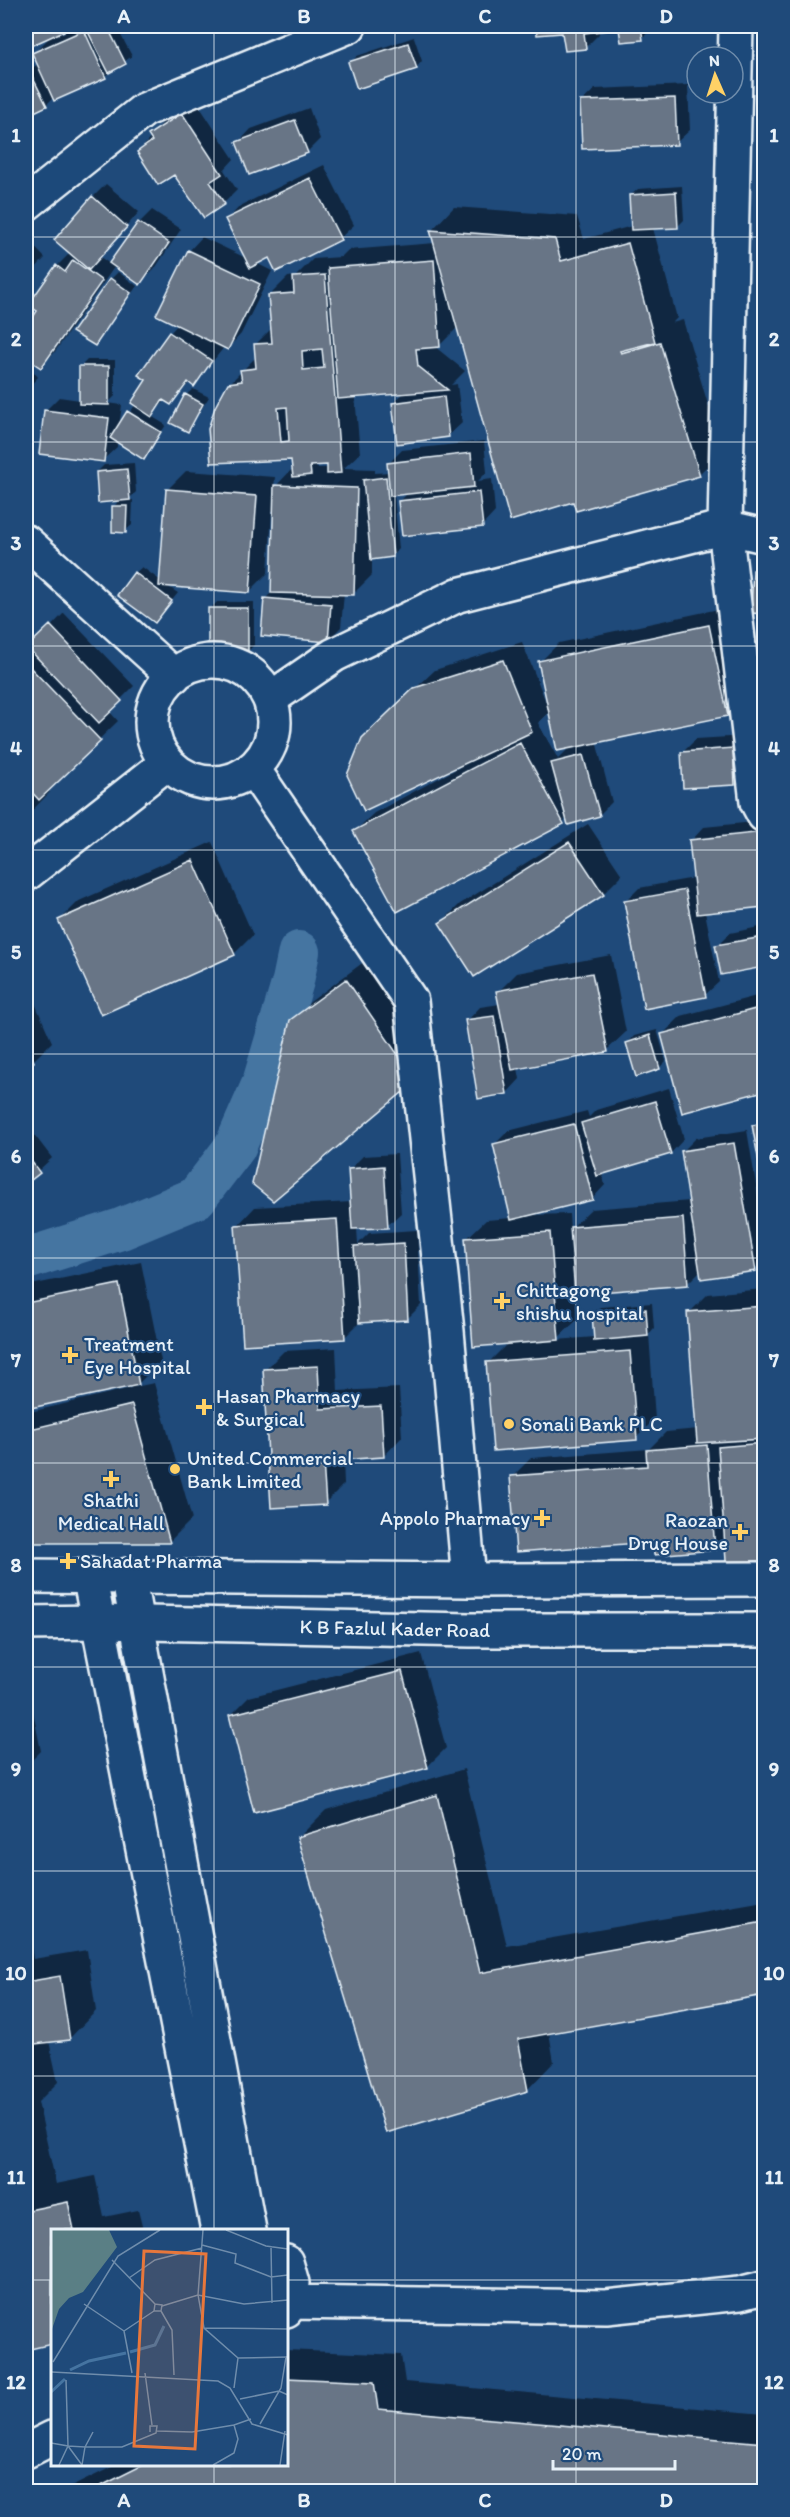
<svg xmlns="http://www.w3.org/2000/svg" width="790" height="2517" viewBox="0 0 790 2517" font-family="Itim,sans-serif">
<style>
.shadow{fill:#0007;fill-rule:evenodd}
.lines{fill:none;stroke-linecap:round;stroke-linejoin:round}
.canal{stroke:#4574a1;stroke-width:42}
.building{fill:#677586;stroke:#e8f1f8;stroke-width:1.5;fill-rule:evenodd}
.street-casing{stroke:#e8f1f8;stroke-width:38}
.secondary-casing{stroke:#e8f1f8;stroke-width:38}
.street{stroke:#1f4a7a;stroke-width:33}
.secondary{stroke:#1f4a7a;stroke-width:33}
.grid{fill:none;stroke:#e8f1f8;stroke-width:1.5;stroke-opacity:0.55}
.poi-dot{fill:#ffd166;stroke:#1f4a7a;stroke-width:2}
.labels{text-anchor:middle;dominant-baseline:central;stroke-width:4.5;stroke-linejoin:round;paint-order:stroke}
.poi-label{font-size:20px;fill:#e8f1f8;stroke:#1f4a7a;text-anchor:start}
.street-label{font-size:20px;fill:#e8f1f8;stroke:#1f4a7a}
.inset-river{fill:none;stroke:#4574a1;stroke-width:3}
.inset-road{fill:none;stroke:#6f8dac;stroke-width:1.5}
.view{fill:#e8773b;fill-opacity:0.15;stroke:#e8773b;stroke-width:3}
.inset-edge{fill:none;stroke:#e8f1f8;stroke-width:3}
.neatline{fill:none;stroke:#e8f1f8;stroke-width:2}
.grid-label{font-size:20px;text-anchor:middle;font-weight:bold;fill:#e8f1f8}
</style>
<rect width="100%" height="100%" fill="#1f4a7a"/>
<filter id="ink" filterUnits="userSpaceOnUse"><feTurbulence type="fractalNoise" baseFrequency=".0167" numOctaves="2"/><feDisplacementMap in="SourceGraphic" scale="12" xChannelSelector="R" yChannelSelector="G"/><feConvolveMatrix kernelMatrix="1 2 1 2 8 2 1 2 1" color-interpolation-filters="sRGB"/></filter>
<g filter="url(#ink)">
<path class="shadow" d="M26,26h46l-13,6 1,2 20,-8h36l16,30 -27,20 -51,21 -8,8 -20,10v-44l13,-7 -5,-11 18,-18 -26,12z
M537,26h118l-13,12 -21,-11 -22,3v4l-13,13 -20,2 -2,-18 -26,3z
M414,37l8,24 -6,7 -66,-5 7,-7z
M688,85l2,45 -14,13 -95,-41 14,-13z
M196,101l38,58 -10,11 13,20 -13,13 -85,-51 24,-30z
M309,108l11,31 -13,13 -69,-9 13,-14z
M324,165l30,60 -14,13 -63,32 -7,-14 -14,7 16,8 -31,63 -13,14 -3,-2 -31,39 -4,-3 -19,21 -5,-3 -15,16 15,9 -22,33 -27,-17v6l-14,13 -58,-49 14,-14 21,3v-33l7,-7h28v36l-7,7 14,2 -3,22 17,-23 34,-71 8,-9 11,-73 13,-14 44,21 -19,-38 13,-14z
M106,184l33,28 -39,45 10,7 29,-41 13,-13 29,19 -27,41 -14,13 -25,-17 -61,87 -13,13 -15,-10v-25l14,-20 17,-45 14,-14 22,-55z
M682,186l2,34 -7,7 -24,1 24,90 -5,5 11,-3 39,132 -23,22 -125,26 -116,-173 -18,18 -6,1 31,25 -14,14 6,-1 5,39 -14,13 -55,-33 12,-11 -50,4 5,57 -16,15 31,1v4l14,-1 -1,-8 14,-14 82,-9 3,31 -9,9 14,-2 3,33 -13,14 -83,-24 9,-9 -14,1 5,55 -7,7 -20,2v17l-19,19 -9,-1 -3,34 -13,13 -63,-41 8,-8 2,-80h-3l-4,62 -19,19 -82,-6 11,7 -23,28 -20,-48 7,-6 19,14 7,-92 18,-18 89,6 -1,11 19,-20 -1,-10 -63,-74 28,-28 -1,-12 16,-16 -2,-33 18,-18 8,-1 17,-17 28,-2 7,-7 87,-7 -3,-13 22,-23 123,9 7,23 48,-13 -1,-31 7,-6zM328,463v5h-12l4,-4z
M26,238l19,20 -19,20z
M118,272l19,14 -43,59 17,-66z
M26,363l12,14 -12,13z
M193,389l16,8 -21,33 -2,-35z
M134,463l2,29 -8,8h5l-1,25 -7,6 -11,-25 7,-7 -24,-27 7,-7z
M764,561v51h-12l2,-41z
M217,602h37v43l-6,6 -38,-42z
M728,607l18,88 -18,19 -132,27 16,61 -13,13 -31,2 -5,5 -208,9 19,-18 86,-46 -77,-48 52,-49 87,-28 26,65 -8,-45 19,-19zM550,711l20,36 -12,12 -20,-36z
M64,613l70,73 -25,25 9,10 -71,69 3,2 -24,25v-165z
M764,632v128l-10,-117z
M745,736l3,35 -14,13 -51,-32 13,-13z
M764,821v84l-59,7 14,70 -14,13 -79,-94 13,-13 55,-10 -3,-37 13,-14z
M588,824l34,51 -19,19 -162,29 19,-19z
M212,842l41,93 -19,19 -174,-34 19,-19z
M764,926v39l-42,8 -5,-27 13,-13z
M611,955l15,77 -19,18 -89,18 2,11 -13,14 -40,-72 13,-14 20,-3 -2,-12 19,-19z
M365,961l69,101 -19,18 -124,-59 19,-19z
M26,983l26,59 -19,19 -7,3z
M764,994v96l-81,21 -21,-76 19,-19z
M657,1030l9,31 -7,7 -31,-25 6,-7z
M669,1088l15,51 -13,14 -69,20 3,12 -13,14 -65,16 42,-1 1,15 21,-20 99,-8 -8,-49 14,-14 51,-8 17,103v26l-9,10 -54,1 -13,13 -113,9 2,28 -21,20 39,-3 -2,-24 7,-6 52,-4 2,25 -5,6 6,85 -19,19 -148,-75 20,-20 -41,-105 19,-18 26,-2 -17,-74 13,-13 79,-20 2,6 7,-7z
M764,1115v69l-10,-58z
M26,1124l26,34 -26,24z
M397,1154l4,59 -14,13 -30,2 1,16 11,-11 48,-3 4,75 -13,13 -47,3 -17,17 -107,-112 18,-19 97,-5 -2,-33 13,-13z
M141,1262l20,99 -26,26 19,-4 38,136 -23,23 -143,-1v-128l105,-25 -1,-2 -104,21v-121z
M764,1289v282l-38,-33 -11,11 -61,-9 -142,-63 19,-19 118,-9 17,-17 32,-3 -9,-116 19,-19z
M336,1348l2,43 61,-3 3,49 -18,19 -41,2 1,26 -19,19 -60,-133 19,-19z
M421,1653l25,95 -19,19 -197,-51 19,-19z
M26,1677l15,74 -15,15z
M464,1769l43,177 257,-45v93l-215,38 5,30 -27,28 -228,-253 27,-27z
M26,1915l7,44 54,-9 9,61 -27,28 -20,2 9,41 -20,20 18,82 39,-8 9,41 34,-7 5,20h-91v113l-26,6z
M286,2350l115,5 4,27 359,32v78h-703l57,-28h168z"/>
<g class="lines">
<path class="canal" d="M26,1259l95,-30 75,-31 39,-51 28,-64 30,-102 6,-29"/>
</g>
<path class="building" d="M26,26h49l-49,22z
M85,26h22l19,38 -17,9z
M536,26h105l2,14 -22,2 -2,-13 -35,4 2,16 -21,2 -3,-18 -25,2z
M84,30l22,48 -52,23 -22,-48z
M408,43l9,26 -60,20 -9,-27z
M31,74l16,32 -21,10v-39z
M675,98l2,47 -95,4 -2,-48z
M182,113l40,61 -12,8 15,22 -21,14 -30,-43 -16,10 -21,-33 15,-11 -4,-6z
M295,120l13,33 -59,22 -13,-33z
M310,178l31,62 -65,32 -7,-14 -19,10 -25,-49z
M676,192l2,36 -47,2 -2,-35z
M92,196l35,31 -38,43 -35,-30z
M138,222l31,21 -29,42 -31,-22z
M430,230l125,9 6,22 67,-18 27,99 -35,9 1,2 39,-11 40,134 -124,35 -3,-9 -63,19z
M188,250l72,34 -32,66 -72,-35z
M73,260l29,21 -61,87 -15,-10v-30l11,-17 -9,-6 28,-40 9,7z
M434,260l6,87 -24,2 2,17 30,24 -110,9 -10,-131z
M325,275l16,198 -14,1v-9l-17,1 1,9 -18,2 -2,-17 -80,3 -3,-34 7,-22 13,-24 14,-2 -2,-11 16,-2 -2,-24 18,-1 -4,-48 26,-2 -1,-16zM322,349l2,19 -21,2 -1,-19zM287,407l2,34 -8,1 -3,-34z
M110,278l21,15 -36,53 -23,-14z
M169,332l43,29 -18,26 -6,-5 -17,23 -8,-5 -11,17 -21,-14 15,-23 -8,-5z
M79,366h30v39l-30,-1z
M185,394l18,10 -15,28 -18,-9z
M444,396l5,41 -52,7 -5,-41z
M44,410l65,8 -5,44 -65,-8z
M127,411l34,21 -17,28 -34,-22z
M471,453l3,34 -84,9 -3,-33z
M127,469l3,31 -32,3 -2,-31z
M386,477l7,80 -22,3 -8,-80z
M274,485l83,3 -3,107 -83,-2z
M166,489l91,7 -7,97 -91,-7z
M479,492l4,35 -81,9 -4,-35z
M112,506h15l-1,27 -14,-1z
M753,570l11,1v43l-13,-1z
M134,572l38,29 -17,22 -38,-28z
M264,598l67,6 -3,38 -67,-6z
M208,608h40v45h-40z
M50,625l72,76 -23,22 -72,-76z
M709,625l19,91 -171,35 -19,-90z
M752,643h12v119z
M503,660l29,72 -168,79 -17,-36 15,-37 52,-50z
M26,663l75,78 -62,59 -13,-14z
M520,743l44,81 -167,88 -44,-81z
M733,748l2,37 -52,3 -2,-36z
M583,755l17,61 -32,9 -17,-62z
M764,832v75l-67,7 -8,-74z
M569,842l35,53 -130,82 -35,-54z
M193,860l42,95 -134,60 -43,-95z
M685,890l21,107 -62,12 -20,-108z
M764,937v30l-43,8 -6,-30z
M592,973l16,79 -96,18 -16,-79z
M346,979l70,102 -143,120 -21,-17 38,-164z
M759,1008l5,22v61l-82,22 -21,-79z
M494,1016l13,78 -29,5 -13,-79z
M650,1035l10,34 -24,8 -10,-34z
M26,1043l8,19 -8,4z
M655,1101l16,53 -74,22 -16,-53z
M764,1123v66l-12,-64z
M574,1124l19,76 -82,20 -18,-76z
M734,1143l22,128 -55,8 -20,-128z
M26,1154l14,19 -14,11z
M384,1166l4,62 -36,1 -4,-60z
M683,1218l5,67 -113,9 -5,-67z
M337,1219l8,120 -102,6 -8,-120z
M550,1232l9,108 -86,7 -8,-109z
M404,1243l4,77 -49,3 -5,-77z
M119,1284l20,101 -113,24v-106z
M764,1306v133l-67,4 -10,-131z
M646,1309l2,27 -54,5 -2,-28z
M630,1351l7,89 -144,11 -7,-89z
M318,1366l2,43 61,-3 3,51 -61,4 3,44 -55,3 -8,-139z
M132,1405l38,138h-144v-113z
M764,1443v129l-37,3 -9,-128z
M707,1445l8,105 -61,5 -1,-13 -137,10 -6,-76 137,-10 -1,-16z
M402,1671l26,97 -174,45 -25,-98z
M437,1795l43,178 284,-51v73l-246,44 10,52 -142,42 -89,-296z
M60,1976l10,64 -44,5v-63z
M26,2195l3,15 39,-8 6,28h-22v114l-26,6z
M286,2378l88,4 4,27 386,34v49h-675l56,-28h141z"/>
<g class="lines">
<defs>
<path id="street" d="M736,26l-11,501 32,275 7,13
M26,204l118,-94 205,-84
M26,542l148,134
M152 722a61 61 0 1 1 122 0a61 61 0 1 1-122 0Z
M270,699l64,-44 124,-60 267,-68 39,9
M253,769l158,232 36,330 22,249
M26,874l141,-111
M89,1575l129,655
M128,1575l121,655
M286,2262l6,21 -6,27
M290,2302l316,5 134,-14 24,-6
M26,2451l26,-13"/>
<g id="secondary">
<path d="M26,1576l443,4 295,-1"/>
<path id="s1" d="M26,1623l74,-1 370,8h294"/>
</g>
</defs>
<use href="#street" class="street-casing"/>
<use href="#secondary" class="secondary-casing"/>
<use href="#street" class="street"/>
<use href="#secondary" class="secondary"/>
</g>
</g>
<path class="grid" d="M214,26v2204M395,26v2466M576,26v2466M26,237h738M26,442h738M26,646h738M26,850h738M26,1054h738M26,1258h738M26,1463h738M26,1667h738M26,1871h738M26,2076h738M26,2280h26M286,2280h478M214,2464v28"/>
<g class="poi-dot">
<path d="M499 1292h6v6h6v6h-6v6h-6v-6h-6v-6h6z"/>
<path d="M67 1346h6v6h6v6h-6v6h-6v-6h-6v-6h6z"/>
<path d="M201 1398h6v6h6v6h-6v6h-6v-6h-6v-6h6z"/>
<circle cx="509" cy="1424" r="6"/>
<circle cx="175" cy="1469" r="6"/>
<path d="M108 1470h6v6h6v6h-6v6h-6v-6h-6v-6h6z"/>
<path d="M539 1509h6v6h6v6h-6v6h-6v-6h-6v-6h6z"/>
<path d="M737 1523h6v6h6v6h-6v6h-6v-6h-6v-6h6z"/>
<path d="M65 1552h6v6h6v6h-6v6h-6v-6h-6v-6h6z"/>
</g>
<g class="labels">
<g class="poi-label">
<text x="516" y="1290">Chittagong<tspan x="516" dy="23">shishu hospital</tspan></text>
<text x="84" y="1344">Treatment<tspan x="84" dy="23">Eye Hospital</tspan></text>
<text x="216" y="1396">Hasan Pharmacy<tspan x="216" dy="23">&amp; Surgical</tspan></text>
<text x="521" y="1424">Sonali Bank PLC</text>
<text x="187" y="1458">United Commercial<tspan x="187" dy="23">Bank Limited</tspan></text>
<text x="111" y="1500" text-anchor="middle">Shathi<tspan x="111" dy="23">Medical Hall</tspan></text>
<text x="530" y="1518" text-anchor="end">Appolo Pharmacy</text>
<text x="728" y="1520" text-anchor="end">Raozan<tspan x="728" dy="23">Drug House</tspan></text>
<text x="80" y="1561">Sahadat Pharma</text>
</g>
<g class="street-label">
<text stroke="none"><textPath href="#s1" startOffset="369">K B Fazlul Kader Road</textPath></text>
</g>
</g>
<g transform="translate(51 2229)">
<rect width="237" height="237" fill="#1f4a7a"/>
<path d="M0,1h58l8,17 -34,45 -14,6 -10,11 -8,23z" fill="#5a7f85"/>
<path class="inset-river" d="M79,123l25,-7 9,-19M19,141l19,-9 37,-8M0,163l14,-13"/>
<path class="inset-road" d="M152,1l-5,65 6,33 34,30 50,-1M175,1l40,16 22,3M151,16l34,9 -1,9 36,14 17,-2M220,17l1,57M61,31l43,44M78,49l26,-18 47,-12M33,75l40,27M111,77l36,-11 46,9 44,-4M110,82h-7l1,-7 7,1 -1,6 11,19 2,45M153,99l84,1M73,102l8,42M73,102l30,-20M2,133l65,-106 42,-26M1,143l166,9 12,7 22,36 36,11M94,144l7,52M15,151l2,66M183,159l4,-30M189,170l39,-8 9,4M209,195l21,-36 5,-31M106,202l35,1 42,-7M0,214l17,3 14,19M8,236l9,-19 17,1 8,-15M31,236l3,-18h37l34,-14 1,-7h-7v6M162,236l21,-12 4,-14 -4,-14 17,-6M229,236l5,-34"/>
<path class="view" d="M93,22l62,3 -11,195 -61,-3z"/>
<rect width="237" height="237" class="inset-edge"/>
</g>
<rect width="790" height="2517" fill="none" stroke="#1f4a7a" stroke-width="66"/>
<g transform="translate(715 75) rotate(357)"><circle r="28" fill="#1f4a7a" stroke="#6f8dac" stroke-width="1.5"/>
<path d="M0-4.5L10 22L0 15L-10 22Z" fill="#ffd166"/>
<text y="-9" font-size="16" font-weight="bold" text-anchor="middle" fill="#e8f1f8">N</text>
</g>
<path d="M553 2460v9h122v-9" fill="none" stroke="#e8f1f8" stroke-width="3"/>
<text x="562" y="2460" font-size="18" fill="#e8f1f8" stroke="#1f4a7a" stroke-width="4.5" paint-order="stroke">20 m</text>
<rect x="33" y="33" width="724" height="2451" class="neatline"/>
<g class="grid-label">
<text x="124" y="23">A</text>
<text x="304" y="23">B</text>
<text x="485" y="23">C</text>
<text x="666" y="23">D</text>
<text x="16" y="142">1</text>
<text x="774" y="142">1</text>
<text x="16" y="346">2</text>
<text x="774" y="346">2</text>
<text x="16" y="550">3</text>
<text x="774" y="550">3</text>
<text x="16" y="755">4</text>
<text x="774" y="755">4</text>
<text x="16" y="959">5</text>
<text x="774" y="959">5</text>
<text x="16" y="1163">6</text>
<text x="774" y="1163">6</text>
<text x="16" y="1367">7</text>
<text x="774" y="1367">7</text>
<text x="16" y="1572">8</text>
<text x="774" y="1572">8</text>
<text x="16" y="1776">9</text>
<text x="774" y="1776">9</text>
<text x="16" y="1980">10</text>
<text x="774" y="1980">10</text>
<text x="16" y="2184">11</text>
<text x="774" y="2184">11</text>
<text x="16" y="2389">12</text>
<text x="774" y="2389">12</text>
<text x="124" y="2507">A</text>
<text x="304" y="2507">B</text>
<text x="485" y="2507">C</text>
<text x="666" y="2507">D</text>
</g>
</svg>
